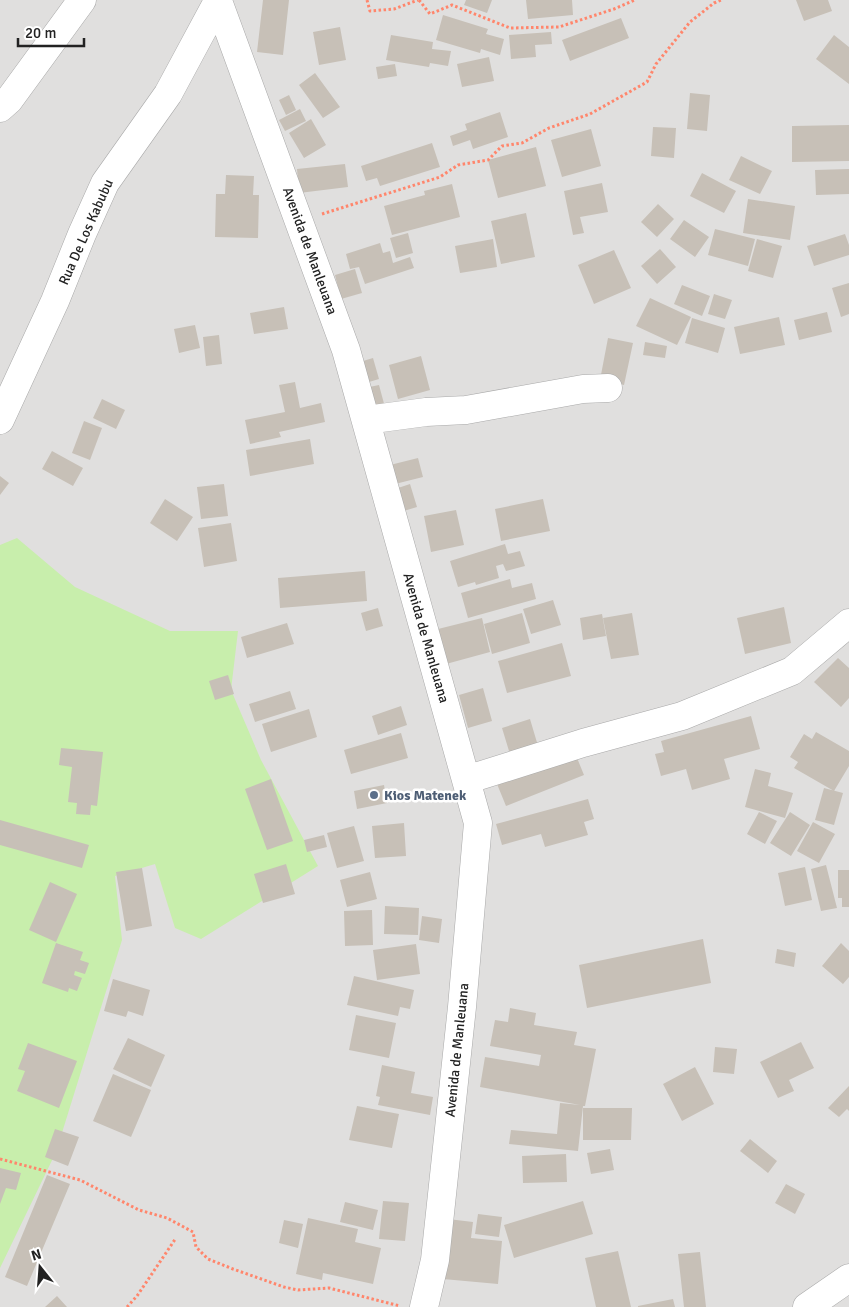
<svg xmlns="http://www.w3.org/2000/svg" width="849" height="1307" viewBox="0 0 849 1307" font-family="Signika,sans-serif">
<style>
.residential{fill:#e0dfde}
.grass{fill:#c8eeac}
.building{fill:#c7c0b7}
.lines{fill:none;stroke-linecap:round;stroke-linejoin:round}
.minor-casing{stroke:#a9a9a9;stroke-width:29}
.path{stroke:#ff866c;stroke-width:3;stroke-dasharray:2.5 2.5;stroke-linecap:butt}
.minor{stroke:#fff;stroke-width:28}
.service-dot{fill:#5c6f8a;stroke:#fff;stroke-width:2}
.labels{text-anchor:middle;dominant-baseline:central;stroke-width:5;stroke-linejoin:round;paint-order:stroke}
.street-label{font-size:14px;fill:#222;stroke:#fff}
.service-label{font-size:14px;font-weight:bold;fill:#4e5e75;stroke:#fff;text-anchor:start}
</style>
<rect width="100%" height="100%" fill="#f2efe8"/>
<path class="residential" d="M0,0h849v1307h-849z"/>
<path class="grass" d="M17,538l58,49 95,44h68l-7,59 30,70 57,106 -117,73 -26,-11 -20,-64 -40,12 7,64 -66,212 -56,116v-723z"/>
<path class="building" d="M263,0h26l-6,55 -26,-3z
M466,0h26l-5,13 -23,-8z
M526,0h46l1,15 -45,4z
M796,0h32l4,11 -28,10z
M443,15l45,14 -2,5 18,5 -4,16 -19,-6 -1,4 -44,-13z
M621,18l8,20 -59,23 -8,-21z
M340,27l6,33 -27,5 -6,-33z
M551,32l1,12 -17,1 1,12 -25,2 -2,-24z
M391,35l42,7 -1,7 19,2 -3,15 -18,-3 -1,4 -43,-7z
M834,35l15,12v37l-33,-25z
M489,57l5,24 -32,6 -5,-23z
M395,64l2,12 -19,3 -2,-12z
M315,73l25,34 -17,11 -24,-33z
M690,93l20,2 -3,36 -20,-2z
M289,95l7,15 -10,5 -7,-15z
M300,109l6,12 -21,10 -6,-11z
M500,112l8,25 -35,12 -3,-9 -17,6 -3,-10 17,-6 -2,-6z
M311,119l15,26 -22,13 -15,-25z
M849,125v36l-57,1v-36z
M653,127l23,1 -2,30 -23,-2z
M591,129l10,37 -39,11 -11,-37z
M432,143l8,24 -60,19 -3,-8 -11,3 -5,-15z
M536,147l10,39 -48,12 -10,-38z
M741,156l31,15 -12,23 -31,-14z
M345,164l3,23 -49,6 -2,-24z
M849,169v25l-33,1 -1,-25z
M702,173l34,18 -12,22 -34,-17z
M226,175l28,1 -1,19h6l-1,43 -43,-1 1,-43h9z
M602,183l6,29 -28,5 4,16 -11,2 -9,-44z
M452,184l8,33 -68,18 -8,-29 41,-11 -1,-4z
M748,199l47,7 -5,34 -47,-7z
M658,204l16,15 -17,18 -16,-15z
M526,213l9,44 -34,7 -10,-43z
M684,220l25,17 -14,20 -25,-18z
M715,229l40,10 -7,27 -40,-11z
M408,233l5,20 -17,5 -6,-20z
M845,234l4,11v10l-35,11 -7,-20z
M493,239l4,28 -37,6 -5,-27z
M757,239l25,7 -9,32 -25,-7z
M380,243l3,10 7,-2 3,12 17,-6 4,11 -49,16 -6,-17 -9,2 -4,-15z
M660,249l16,18 -19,17 -16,-18z
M614,250l17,38 -37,16 -16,-39z
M355,269l7,24 -21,6 -6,-24z
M849,283v31l-8,3 -9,-29z
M682,285l28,11 -8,20 -28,-12z
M714,294l18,6 -7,19 -17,-5z
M650,298l41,19 -14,28 -41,-19z
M284,307l4,22 -34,5 -4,-21z
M827,312l5,20 -33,8 -5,-20z
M779,317l6,28 -45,9 -6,-27z
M692,318l33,10 -7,25 -33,-10z
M195,325l5,23 -21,5 -5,-24z
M219,335l3,29 -16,2 -3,-29z
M608,338l25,5 -9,42 -24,-5z
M645,342l22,4 -2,12 -22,-3z
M421,356l9,34 -32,9 -9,-34z
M373,358l6,21 -20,6 -6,-21z
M295,382l5,26 21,-5 4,19 -46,10 2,5 -31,7 -5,-24 40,-8 -6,-27z
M379,385l7,26 -20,5 -6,-27z
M102,399l23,11 -9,19 -23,-11z
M84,421l18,7 -12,32 -18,-7z
M310,439l4,25 -64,12 -4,-26z
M52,451l31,17 -10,18 -31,-17z
M418,458l5,19 -28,7 -5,-19z
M0,476l9,7 -9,12z
M224,484l4,32 -27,3 -4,-32z
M410,484l7,23 -20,6 -8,-22z
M165,499l28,18 -16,24 -27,-18z
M543,499l7,32 -49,10 -6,-32z
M456,510l8,35 -33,7 -7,-36z
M231,523l6,38 -33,6 -6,-39z
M505,544l3,10 12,-3 5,15 -19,5 -3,-7 -7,2 3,12 -23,7 -1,-3 -17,5 -8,-26z
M365,571l2,30 -87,7 -2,-30z
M510,579l2,9 20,-5 4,16 -68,19 -7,-25z
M553,600l8,25 -30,9 -8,-25z
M784,607l7,36 -46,11 -8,-36z
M378,608l5,18 -17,5 -5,-18z
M522,613l8,30 -38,11 -8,-30z
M632,613l7,42 -28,4 -8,-41z
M602,614l4,22 -23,4 -3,-22z
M482,618l8,34 -44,12 -8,-35z
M287,623l7,21 -47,14 -6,-21z
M562,643l9,33 -64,17 -9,-32z
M838,658l11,10v30l-8,9 -27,-25z
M228,675l6,19 -19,6 -6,-19z
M483,688l9,33 -24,7 -9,-33z
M290,691l6,18 -41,13 -6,-18z
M401,706l6,19 -29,10 -6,-19z
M309,709l8,28 -46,15 -9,-28z
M751,716l9,33 -36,10 6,20 -38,11 -6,-21 -25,7 -6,-22 9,-2 -3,-11z
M530,719l11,37 -28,8 -11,-36z
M816,732l33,19v15l-15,25 -40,-23 4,-6 -8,-5 14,-23 8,5z
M401,733l7,25 -57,16 -7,-24z
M61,748l42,4 -6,54 -6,-1 -1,10 -14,-1 1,-11 -9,-1 4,-35 -13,-2z
M575,753l9,22 -78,31 -9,-22z
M755,769l16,4 -3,13 25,7 -8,25 -40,-11z
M271,779l22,62 -26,9 -22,-61z
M384,785l3,18 -30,6 -3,-18z
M824,788l19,5 -9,32 -19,-5z
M588,799l6,20 -10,3 4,13 -43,12 -4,-13 -39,11 -6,-21z
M759,812l18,9 -12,23 -18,-10z
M790,812l20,13 -19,31 -21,-13z
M0,820l89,25 -7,23 -82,-23z
M813,822l22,12 -16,29 -22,-12z
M404,823l2,33 -31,2 -3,-32z
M354,826l10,35 -27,7 -10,-35z
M324,835l3,12 -20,5 -3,-12z
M286,864l9,30 -32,9 -9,-29z
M826,865l11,43 -16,3 -10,-42z
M805,867l7,33 -27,6 -7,-33z
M142,868l10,58 -26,5 -10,-59z
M838,870h11v37h-7v-9h-4z
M370,872l7,27 -30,8 -7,-27z
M50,882l27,12 -21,48 -27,-12z
M385,906l34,2 -1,27 -34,-1z
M372,910l1,35 -28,1 -1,-35z
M422,916l20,3 -3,24 -20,-3z
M703,939l8,44 -124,25 -8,-43z
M56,943l27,9 -3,8 9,3 -4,11 -10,-3 -1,4 8,3 -5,13 -8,-3 -1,4 -26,-9z
M841,943l8,8v26l-6,7 -21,-18z
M416,944l4,30 -43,6 -4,-30z
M777,949l19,4 -2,14 -19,-4z
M354,976l60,14 -4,19 -10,-2 -2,9 -51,-11z
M113,979l37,11 -7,26 -15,-5 -2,6 -22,-6z
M510,1008l26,5 -2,12 43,7 -3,13 22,4 -11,57h-2l-5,45 -69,-7 2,-14 46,4 3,-31 20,2 -100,-18 5,-30 54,9 2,-11 -51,-9 5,-26 13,2z
M356,1015l40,8 -7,35 -40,-8z
M128,1038l37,17 -14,32 -38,-18z
M801,1042l13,26 -25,12 5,11 -16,7 -18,-36z
M28,1043l49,18 -18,47 -42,-17 8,-20 -7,-2z
M715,1047l22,2 -3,25 -21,-2z
M382,1065l33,7 -4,21 22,4 -3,18 -52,-10 2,-8 -4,-1z
M695,1067l19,37 -32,17 -19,-37z
M113,1074l38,16 -20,47 -38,-16z
M849,1086v25l-2,-2 -8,8 -11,-9z
M357,1106l42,8 -7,34 -43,-8z
M583,1108h49l-1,32h-48z
M55,1129l24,8 -11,29 -23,-9z
M750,1139l27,22 -9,12 -28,-22z
M610,1149l4,21 -23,4 -4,-21z
M566,1154l1,28 -44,1 -1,-27z
M0,1168l21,5 -5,17 -10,-2 -6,16z
M47,1175l23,9 -43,102 -22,-9z
M786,1184l19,10 -10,20 -20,-11z
M383,1201l26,2 -4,38 -26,-2z
M583,1201l10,33 -79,24 -10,-33z
M345,1202l33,8 -5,20 -33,-8z
M478,1214l24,3 -3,20 -24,-3z
M308,1218l50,11 -3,13 26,6 -8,36 -50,-11 -1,7 -26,-6z
M448,1219l25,3 -2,16 31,3 -4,43 -55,-5z
M284,1220l19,4 -5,24 -19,-5z
M618,1251l13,56h-35l-11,-49z
M700,1252l6,55h-22l-6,-53z
M57,1296l10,11h-22z
M673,1299l2,8h-37v-1z"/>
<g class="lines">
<defs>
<path id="minor" d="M218,1l128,349 132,473 -16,184 -27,253 -11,47
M0,108l9,-8 73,-100
M0,420l55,-119 27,-67 23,-51 63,-89 50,-93
M366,420l60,-8 40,-2 117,-21 25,-1
M466,780l117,-37 99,-27 110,-45 57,-48
M807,1307l42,-29"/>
</defs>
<use href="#minor" class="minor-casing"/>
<path class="path" d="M367,0l3,11 24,-2 24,-9
M419,0l11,14 22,-9 58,23 49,-1 55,-18 21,-9
M322,214l118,-37 18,-12 30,-5 14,-14 20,-3 27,-15 41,-14 57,-32 9,-18 34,-42 24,-19 7,-3
M0,1159l80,21 59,30 28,8 26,14 3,15 12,12 25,10 51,18 14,3 31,-2 71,18
M127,1307l10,-11 39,-58"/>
<use href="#minor" class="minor"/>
</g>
<circle class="service-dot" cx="374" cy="795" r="5"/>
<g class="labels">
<g class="street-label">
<text transform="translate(86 232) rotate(-66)">Rua De Los Kabubu</text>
<text transform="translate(310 251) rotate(70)">Avenida de Manleuana</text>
<text transform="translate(426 638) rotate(74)">Avenida de Manleuana</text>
<text transform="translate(457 1050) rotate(-84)">Avenida de Manleuana</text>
</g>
<g class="service-label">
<text x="384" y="795">Kios Matenek</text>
</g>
</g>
<g transform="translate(40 1267) rotate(343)" stroke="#ffffff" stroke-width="4" paint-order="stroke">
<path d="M0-4L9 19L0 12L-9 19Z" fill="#222222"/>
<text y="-8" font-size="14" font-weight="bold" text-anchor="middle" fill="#222222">N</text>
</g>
<path d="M18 38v8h66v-8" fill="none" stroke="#222222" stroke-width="2.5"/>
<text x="25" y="38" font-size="15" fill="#222222" stroke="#ffffff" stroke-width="4" paint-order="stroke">20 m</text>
</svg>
